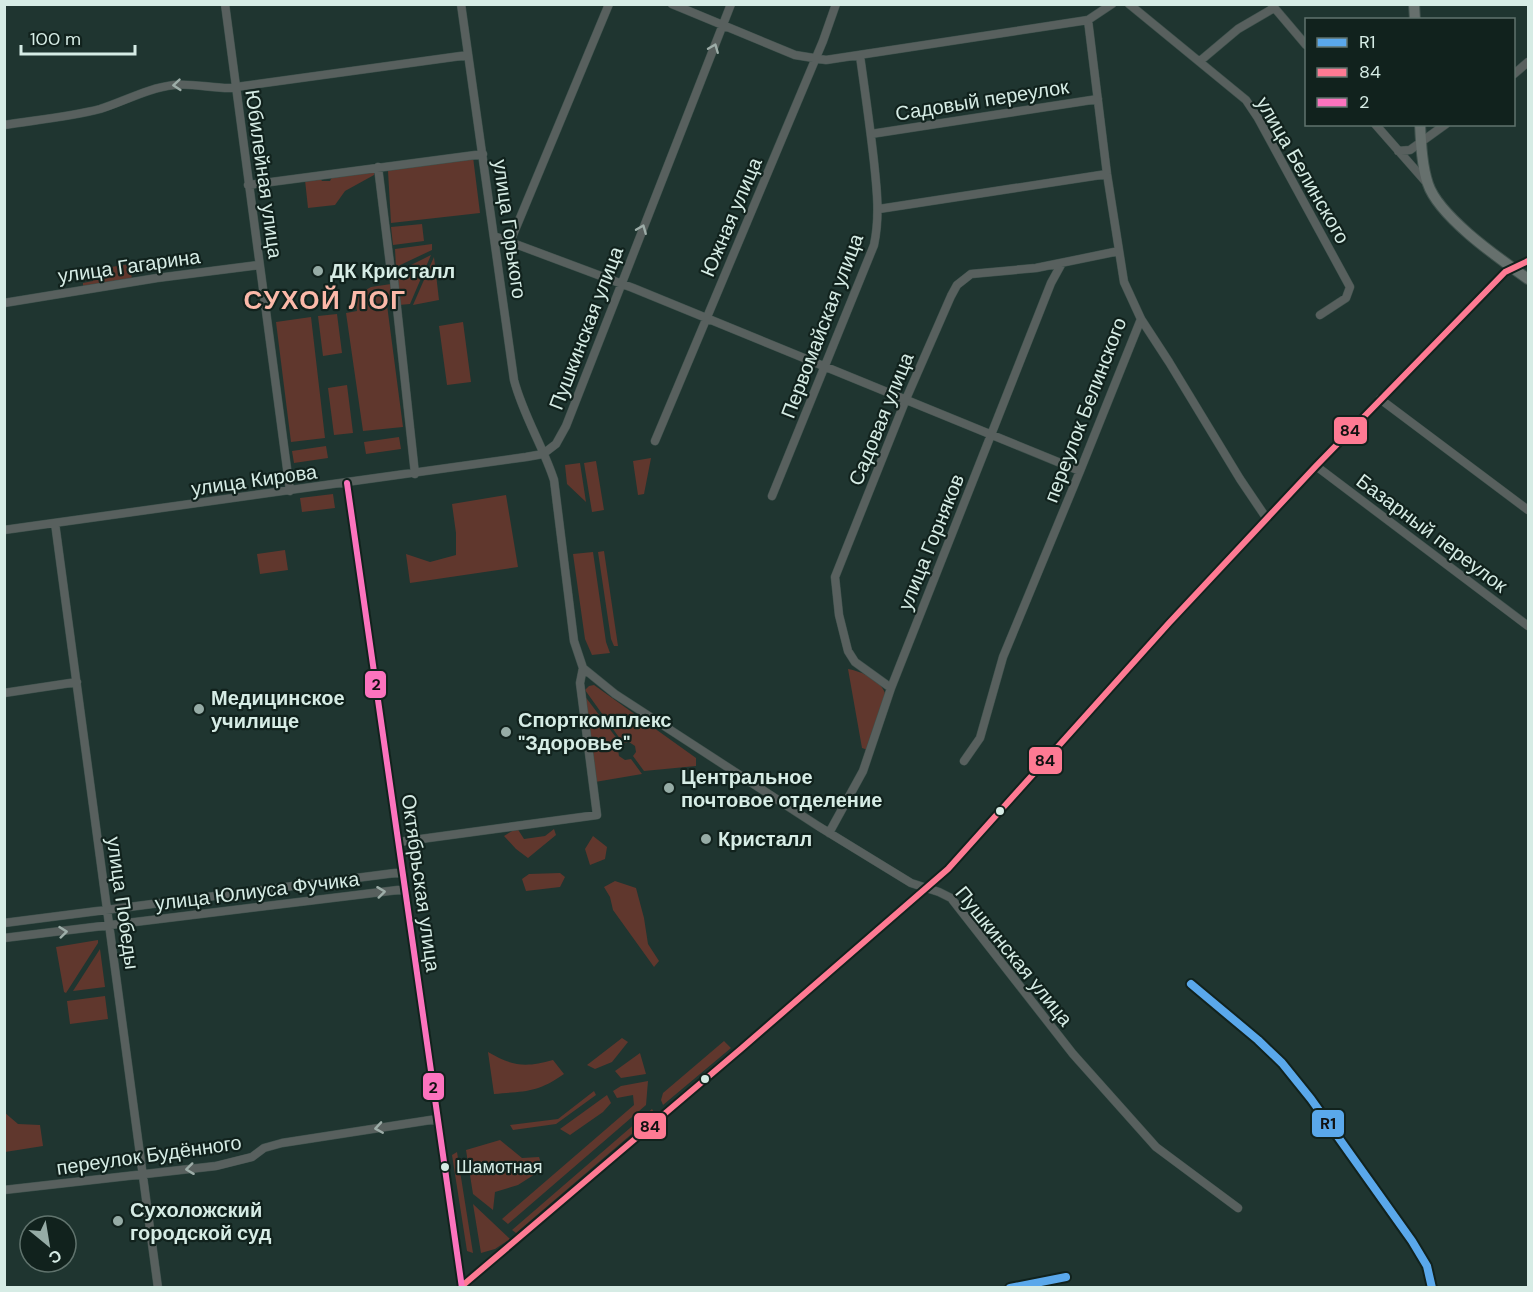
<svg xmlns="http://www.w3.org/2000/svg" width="1533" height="1292" font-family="'DM Sans',sans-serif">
  <rect width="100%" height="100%" fill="#1f3530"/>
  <path fill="#60372d" d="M473,157L480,213L391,223L388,171L391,168Z
    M374,170V175L345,191L335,205L308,208L305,180L320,178L322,181H330L332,177Z
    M422,224L424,241L393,245L391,227Z
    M432,244V250L396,267L395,249Z
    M431,255L410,304L399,305L397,272Z
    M434,257L439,300L413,305Z
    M130,264L132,280L83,287V283L93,281L92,270Z
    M391,284L394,304L387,305L403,427L363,431L346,313L357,311L355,296L371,287Z
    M337,314L342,353L323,356L318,316Z
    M311,317L325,438L291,442L276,322Z
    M463,322L471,382L447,385L439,326Z
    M347,385L353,433L334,435L328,388Z
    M399,437L401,449L366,454L364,442Z
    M326,446L328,458L294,463L292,451Z
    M651,458L644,494L638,495L633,461Z
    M596,461L604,510L592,512L584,463Z
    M580,463L586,502L567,484L565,465Z
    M333,494L335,508L302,512L300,498Z
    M506,495L518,567L410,583L406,554L430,562L456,555V533L452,504Z
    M285,550L288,570L260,574L257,554Z
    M604,551L618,646H614L611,639L598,552Z
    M593,552L606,642L610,653L592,655L585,639L573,554Z
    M848,669C863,672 882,680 886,696L868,750L862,748Z
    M594,685L696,758V766L644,771L633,756L636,752L635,746L629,742L623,743L585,690L589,686Z
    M584,695L621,744L618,750L619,756L625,760L631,759L642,774L595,782Z
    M517,828L524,839L545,836L554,829L556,835L528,858L516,849L504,836Z
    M593,836L607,847L605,859L590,865L585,849Z
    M560,873L565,877L560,887L526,891L522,879L529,874Z
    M615,881L636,888L644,918L648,944L659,961L654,967L613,910L610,897L604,887Z
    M98,940V943L66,993L64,992L56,947Z
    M100,949L105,987L73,991Z
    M105,996L108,1019L70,1024L67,1001Z
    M622,1038L628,1042L612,1062L595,1069L587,1065Z
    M724,1041L731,1048L663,1105L661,1100L663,1093Z
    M488,1052C512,1066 525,1068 553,1060L564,1074C537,1093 526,1091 494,1094Z
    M640,1053L646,1074L621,1078L615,1071Z
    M648,1081L646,1105L508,1224L502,1219L634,1105L633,1095L617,1098L613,1091L621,1086Z
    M594,1091L596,1095L556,1124L513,1130L510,1125L558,1119Z
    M607,1095L611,1103L603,1112L570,1135L560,1129Z
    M652,1109L655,1114L516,1233L512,1230Z
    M4,1112L18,1124L40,1125L43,1146L5,1152Z
    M500,1140L522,1158L539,1157L543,1169L518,1185L495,1192L493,1210L473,1194L466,1150Z
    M457,1152L473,1253L467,1251L452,1155Z
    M473,1204L510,1239L495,1249L481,1253Z"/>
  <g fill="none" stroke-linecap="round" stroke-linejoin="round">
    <defs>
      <path id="minor" d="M225,4L290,491
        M461,4L514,380C523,415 543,446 554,480L574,641L583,668L615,694L818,826L911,883L939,892L951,898L1073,1054L1156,1147L1238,1208
        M672,4L795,55L826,60L1088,20L1112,4
        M1129,4L1246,100L1258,118L1350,287L1346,298L1320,315
        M1272,5L1306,45
        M1088,20L1107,174L1124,282L1141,319L1169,362L1240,479L1267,519
        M1200,61L1238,29L1274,8
        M1514,74L1528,62
        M1375,124L1426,182
        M4,125C36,120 69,117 100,109C125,101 148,88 174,85C192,83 210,88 229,88L468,55
        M871,134L1098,99
        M1398,151L1410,150L1446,124
        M378,167L391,272L394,280L415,474
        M248,185L483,154
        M879,209L1107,174
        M494,236L633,288L1080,471
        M510,242L609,4
        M4,303L157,278L259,265
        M1380,399L1528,510
        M655,441L823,41L836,4
        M1316,466L1528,626
        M347,483L462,1288
        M772,496L874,245C880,217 877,190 874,162C870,126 865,91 860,56
        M55,523L158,1288
        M4,530L526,457L543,454L556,444L566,426L731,4
        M891,688L855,662L848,651L839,615L835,577L906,399L951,296L957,285L971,274L1036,268L1119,251
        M4,693L77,682
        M964,761L980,738L1003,657L1080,471L1141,319
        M829,833L863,771L891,688L1051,283L1062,263
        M399,842L597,815L580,683L583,668
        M4,923L403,872
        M4,938L406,889
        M4,1190L216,1166L252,1157L264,1148L282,1143L437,1119
        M462,1286L742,1048L948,869L1169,623L1316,466L1505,272L1528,261"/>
      <path id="major" d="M1414,4L1415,20
        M1420,124C1421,144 1422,166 1428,184C1439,217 1500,259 1528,279"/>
    </defs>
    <use href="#minor" stroke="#3e514c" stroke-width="9"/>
    <use href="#major" stroke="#3e514c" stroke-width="12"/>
    <use href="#minor" stroke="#58605e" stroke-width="8"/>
    <use href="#major" stroke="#66706d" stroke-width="10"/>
    <defs>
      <path id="bus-1" d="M462,1286L742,1048L948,869L1169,623L1316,466L1505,272L1528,261"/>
      <path id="bus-2" d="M347,483L462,1288"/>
    </defs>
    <use href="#bus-1" stroke="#11221d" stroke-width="10"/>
    <use href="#bus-2" stroke="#11221d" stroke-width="10"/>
    <use href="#bus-1" stroke="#fe7a93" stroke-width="6"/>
    <use href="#bus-2" stroke="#fc73be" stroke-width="6"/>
    <defs>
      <path id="rail-1" d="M1191,984L1258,1040L1282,1063L1311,1099L1412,1241L1427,1266L1432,1288
        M1010,1288L1066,1277"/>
    </defs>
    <use href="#rail-1" stroke="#11221d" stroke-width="12"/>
    <use href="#rail-1" stroke="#5aa8eb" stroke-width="8"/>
  </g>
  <defs><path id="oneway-chevron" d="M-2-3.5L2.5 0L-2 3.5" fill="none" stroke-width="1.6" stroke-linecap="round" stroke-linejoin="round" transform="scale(1.5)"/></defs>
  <g stroke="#9dada8">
    <use href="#oneway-chevron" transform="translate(714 48) rotate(-68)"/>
    <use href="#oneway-chevron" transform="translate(177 85) rotate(175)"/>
    <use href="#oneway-chevron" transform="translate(642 229) rotate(-68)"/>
    <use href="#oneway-chevron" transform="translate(381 892) rotate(-7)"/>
    <use href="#oneway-chevron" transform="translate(63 932) rotate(-6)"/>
    <use href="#oneway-chevron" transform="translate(379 1128) rotate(171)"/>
    <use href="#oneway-chevron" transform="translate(190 1169) rotate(173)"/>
  </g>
  <g fill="#96aca6" stroke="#11221d" stroke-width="2">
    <circle cx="318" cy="271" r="6"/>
    <circle cx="199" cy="709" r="6"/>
    <circle cx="506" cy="732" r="6"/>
    <circle cx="669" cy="788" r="6"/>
    <circle cx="706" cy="839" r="6"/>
    <circle cx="118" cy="1221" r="6"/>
  </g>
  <g fill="#d6ece5" stroke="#11221d" stroke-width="2">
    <circle cx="1000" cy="811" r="5"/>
    <circle cx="705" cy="1079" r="5"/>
    <circle cx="445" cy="1167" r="5"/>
  </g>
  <g text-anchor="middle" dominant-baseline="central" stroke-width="4.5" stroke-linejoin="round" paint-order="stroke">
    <g font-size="18" fill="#d6ece5" stroke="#11221d" text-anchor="start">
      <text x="456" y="1167">Шамотная</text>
    </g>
    <g font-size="20" fill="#d6ece5" stroke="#11221d">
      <text transform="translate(982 100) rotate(-9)">Садовый переулок</text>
      <text transform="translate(1303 170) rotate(60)">улица Белинского</text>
      <text transform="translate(264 174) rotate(82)">Юбилейная улица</text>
      <text transform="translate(731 217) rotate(-67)">Южная улица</text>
      <text transform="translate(510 229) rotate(82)">улица Горького</text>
      <text transform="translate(129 266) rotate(-8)">улица Гагарина</text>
      <text transform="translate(822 326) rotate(-69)">Первомайская улица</text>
      <text transform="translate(586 328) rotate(-69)">Пушкинская улица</text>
      <text transform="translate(1085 410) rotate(-69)">переулок Белинского</text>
      <text transform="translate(881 419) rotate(-68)">Садовая улица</text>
      <text transform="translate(254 480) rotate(-8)">улица Кирова</text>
      <text transform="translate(1432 533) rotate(37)">Базарный переулок</text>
      <text transform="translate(931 542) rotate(-68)">улица Горняков</text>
      <text transform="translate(421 883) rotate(82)">Октябрьская улица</text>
      <text transform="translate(257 891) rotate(-7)">улица Юлиуса Фучика</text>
      <text transform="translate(123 903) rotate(82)">улица Победы</text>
      <text transform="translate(1014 956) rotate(51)">Пушкинская улица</text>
      <text transform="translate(149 1155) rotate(-8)">переулок Будённого</text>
    </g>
    <g font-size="20" font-weight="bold" fill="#d6ece5" stroke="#11221d" text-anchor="start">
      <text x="330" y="271">ДК Кристалл</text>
      <text x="211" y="698">Медицинское<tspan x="211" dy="23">училище</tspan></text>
      <text x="518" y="720">Спорткомплекс<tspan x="518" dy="23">"Здоровье"</tspan></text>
      <text x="681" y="777">Центральное<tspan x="681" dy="23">почтовое отделение</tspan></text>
      <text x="718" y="839">Кристалл</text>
      <text x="130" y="1210">Сухоложский<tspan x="130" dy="23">городской суд</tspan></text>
    </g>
    <g font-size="26" font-weight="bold" letter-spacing="1.5" fill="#fbb9a9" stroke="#11221d">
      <text x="325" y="300">СУХОЙ ЛОГ</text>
    </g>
  </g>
  <g stroke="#11221d" stroke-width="2">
    <rect x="1333" y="416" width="35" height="29" rx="6" fill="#fe7a93"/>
    <rect x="364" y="670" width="23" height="29" rx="6" fill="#fc73be"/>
    <rect x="1028" y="746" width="35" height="29" rx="6" fill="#fe7a93"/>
    <rect x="422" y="1072" width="23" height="29" rx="6" fill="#fc73be"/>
    <rect x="1311" y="1109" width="34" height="29" rx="6" fill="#5aa8eb"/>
    <rect x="633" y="1112" width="34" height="28" rx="6" fill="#fe7a93"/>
  </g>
  <g font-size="16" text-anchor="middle" font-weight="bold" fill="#111">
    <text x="1350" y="436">84</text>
    <text x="376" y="690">2</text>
    <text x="1045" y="766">84</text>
    <text x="433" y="1093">2</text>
    <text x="1328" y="1129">R1</text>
    <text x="650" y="1132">84</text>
  </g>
  <rect width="1533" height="1292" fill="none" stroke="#d6ece5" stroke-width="12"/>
  <rect x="1305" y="18" width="210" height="108" fill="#11221d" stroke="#60736d" stroke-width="1.5"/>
  <rect x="1317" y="38" width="30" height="9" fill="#5aa8eb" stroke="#60736d" stroke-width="1.5"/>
  <text x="1359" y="48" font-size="18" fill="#d6ece5">R1</text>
  <rect x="1317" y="68" width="30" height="9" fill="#fe7a93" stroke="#60736d" stroke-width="1.5"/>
  <text x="1359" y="78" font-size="18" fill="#d6ece5">84</text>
  <rect x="1317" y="98" width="30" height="9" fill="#fc73be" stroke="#60736d" stroke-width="1.5"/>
  <text x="1359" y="108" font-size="18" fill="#d6ece5">2</text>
  <g transform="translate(48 1244) rotate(150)"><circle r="28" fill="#11221d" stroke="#60736d" stroke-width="1.5"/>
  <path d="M0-4.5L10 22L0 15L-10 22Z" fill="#96aca6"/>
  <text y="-9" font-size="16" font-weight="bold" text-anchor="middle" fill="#d6ece5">С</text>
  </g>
  <path d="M21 45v9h114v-9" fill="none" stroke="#d6ece5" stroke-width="3"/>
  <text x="30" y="45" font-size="18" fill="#d6ece5" stroke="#11221d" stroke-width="4.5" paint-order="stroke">100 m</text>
</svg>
